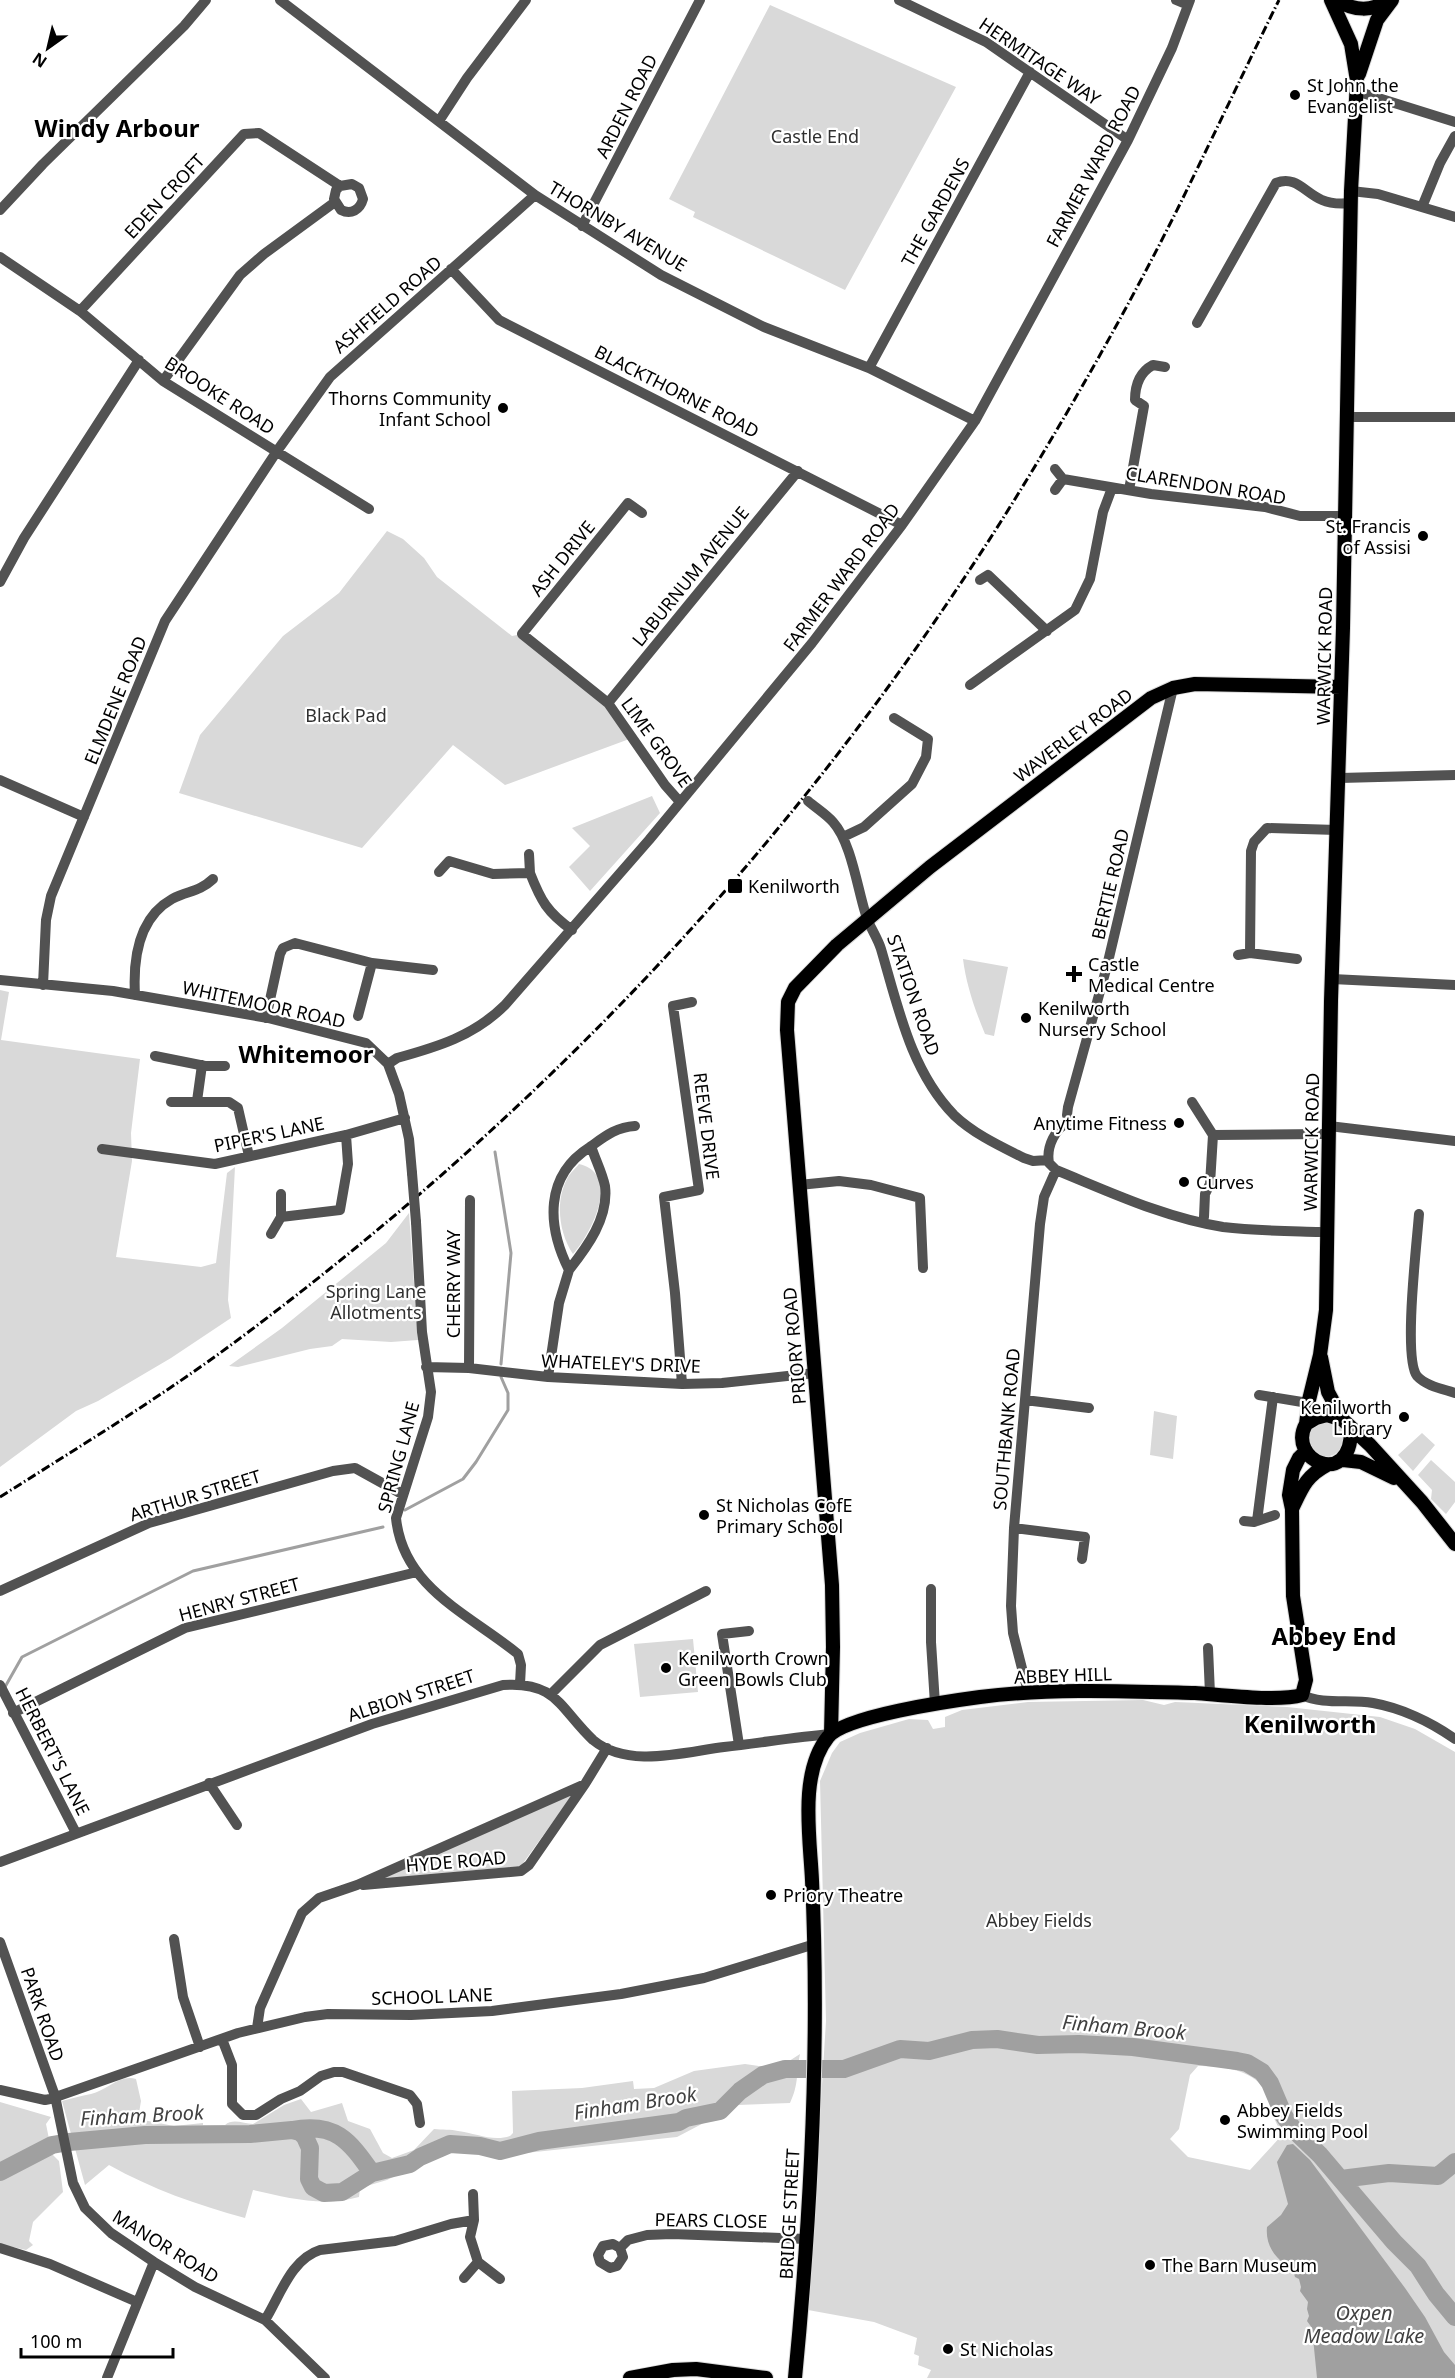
<svg xmlns="http://www.w3.org/2000/svg" width="1455" height="2378" font-family="'Noto Sans',sans-serif">
  <rect width="100%" height="100%" fill="#fff"/>
  <path fill="#d9d9d9" fill-rule="evenodd" d="M770,5L956,87L845,290L693,217L695,212L669,199Z
    M387,531L403,539L424,558L437,577L512,636L522,634L608,703L632,738L505,785L453,745L362,848L179,793L200,735L283,636L339,593Z
    M652,796L660,813L590,891L569,867L590,846L572,828Z
    M963,959L1008,967L994,1036L985,1034C975,1010 966,984 963,959Z
    M0,990L9,992L1,1040L140,1059L131,1133L132,1161L116,1257L201,1267L216,1263L227,1173L235,1167L228,1300L231,1318L171,1358L98,1401L76,1411L0,1467Z
    M579,1164C622,1174 591,1234 573,1254C559,1233 555,1202 567,1179C569,1174 575,1169 579,1164Z
    M409,1213L418,1340L391,1342L342,1339L332,1346L310,1349L238,1367L229,1366L282,1328L386,1243Z
    M1154,1411L1177,1416L1173,1459L1150,1455Z
    M1334,1420L1343,1429V1446C1336,1456 1329,1458 1317,1455L1306,1441L1310,1425Z
    M1422,1433L1435,1445L1413,1471L1398,1455Z
    M1431,1460L1455,1482V1502L1446,1514L1431,1499L1432,1490L1418,1475Z
    M693,1639L698,1692L640,1697L634,1644Z
    M1143,1700L1164,1705L1175,1702L1287,1707L1380,1717L1415,1729L1455,1752V2378H927L931,2370L918,2365L919,2356L914,2354L917,2338L874,2322L808,2310L826,2021L820,1781L832,1753L840,1742L860,1733L909,1719L928,1720L933,1729L945,1727V1717L962,1710L1028,1702ZM1198,2066C1221,2066 1252,2069 1265,2090C1270,2096 1272,2105 1275,2113L1272,2114L1282,2135L1250,2170L1188,2157L1170,2139L1179,2129L1190,2075Z
    M573,1794L521,1866L383,1879L380,1877Z
    M800,2054C796,2074 799,2084 790,2103L738,2105L677,2137L516,2154L494,2155L447,2150L387,2180L360,2188L359,2197C322,2207 289,2198 253,2190L245,2218C197,2205 152,2189 109,2165L85,2185L62,2101C72,2098 81,2096 91,2094C106,2091 120,2074 136,2079L141,2101L138,2119L174,2126L203,2123V2125H225C233,2118 244,2124 253,2124L284,2105L301,2099L311,2112L342,2103L348,2121L370,2129L383,2153L392,2158L414,2150L434,2129C442,2130 451,2129 458,2131C475,2133 493,2142 510,2136L513,2133L512,2091L582,2088L633,2081L634,2089L654,2088L694,2071L745,2064L765,2067L783,2065Z
    M0,2102L51,2117L46,2124L52,2154L59,2161L63,2192L33,2222L29,2241L33,2245L26,2250L0,2244Z"/>
  <path fill="#a0a0a0" d="M1293,2144L1310,2160L1405,2288L1425,2317L1444,2352L1455,2365V2378H1317L1312,2328L1307,2321L1309,2316L1307,2309L1308,2302L1300,2291L1301,2287L1299,2279L1295,2277L1293,2270C1277,2260 1265,2247 1267,2227L1281,2215L1288,2204L1277,2162L1287,2145Z"/>
  <g fill="none" stroke-linecap="round" stroke-linejoin="round">
    <path stroke="#a0a0a0" stroke-width="3" d="M495,1152L511,1253L501,1364
      M405,1510L463,1479L476,1462L508,1410V1393L501,1377
      M5,1687L22,1657L193,1571L383,1527"/>
    <path stroke="#a0a0a0" stroke-width="18" d="M292,2130C335,2122 349,2140 372,2173
      M0,2172L52,2145L69,2142L145,2135L250,2134L292,2130L300,2132L305,2137L310,2148L309,2179L313,2187L324,2193L342,2192L372,2173L410,2164L420,2157L450,2144L480,2146L500,2151L539,2141L679,2122L686,2118L720,2111L740,2091L763,2075L785,2069H844L900,2049L929,2051L972,2040L997,2039L1038,2045L1079,2044L1133,2047L1237,2061L1247,2063L1262,2072L1270,2083L1284,2116L1294,2130L1320,2155L1394,2242L1418,2266L1436,2294L1455,2317
      M1341,2179L1389,2173L1438,2176L1455,2162"/>
    <defs>
      <path id="major" d="M1337,0C1354,11 1372,12 1388,0
        M1359,74L1377,20L1392,0
        M1321,1357L1328,1392L1343,1420
        M1306,1424L1309,1400L1320,1355L1326,1310L1331,1001L1343,628L1351,191L1357,81L1351,44L1331,0
        M1351,1430C1351,1490 1286,1460 1306,1424L1316,1418L1327,1415L1343,1420L1370,1445L1422,1502L1455,1544
        M1343,1460L1361,1462L1394,1478
        M1292,1509C1302,1488 1306,1476 1327,1465
        M831,1734L833,1647L832,1585L787,1030L788,1002L795,988L837,945L930,867L1151,698L1173,688L1195,684L1341,687
        M630,2378L673,2370L696,2369L766,2378
        M795,2378C811,2213 820,2046 812,1880C810,1837 799,1773 828,1737C845,1716 950,1701 980,1697C1052,1688 1123,1691 1195,1693C1223,1695 1278,1702 1302,1695L1306,1680L1293,1596L1292,1509L1289,1495L1293,1470L1299,1458L1305,1452"/>
    </defs>
    <use href="#major" stroke="#dbdbdb" stroke-width="16"/>
    <path stroke="#525252" stroke-width="10" d="M280,0L535,195L661,275L764,327L869,368L975,421
      M899,0L986,42L1128,140
      M1176,0L1188,5
      M1356,91L1455,122
      M439,121L467,78L526,0
      M1351,191L1378,194L1455,217
      M1422,207L1440,163L1455,136
      M0,210L43,164L184,26L206,0
      M582,226L700,0
      M0,257L80,311L163,381L369,509
      M451,269L499,320L902,525
      M80,311L244,134L259,133L340,186L336,190L334,199L341,210C351,215 360,210 363,199L359,188L352,184L340,186
      M1197,323L1276,183C1296,175 1305,193 1322,200C1331,204 1341,204 1351,203
      M869,368L1030,72
      M163,381L240,275L264,254L335,202
      M1348,417H1455
      M1055,469L1063,479L1055,490
      M1063,479L1151,494L1265,507L1300,516H1345
      M1129,490L1144,406L1135,400C1135,385 1140,372 1153,365L1165,367
      M642,513L628,503L522,634L608,703L665,785L680,802
      M980,580L988,575L1047,631
      M0,582L24,538L139,360
      M970,685L1075,610L1090,579L1103,512L1112,488
      M1173,688L1107,966L1068,1107L1067,1115L1070,1121C1055,1128 1046,1147 1049,1163L1056,1170C1110,1192 1165,1218 1223,1227C1255,1231 1288,1231 1320,1232
      M608,703L798,471
      M1340,778L1455,775
      M0,780L84,817
      M808,801C816,808 826,814 833,822C851,842 857,886 865,912C868,925 877,936 881,949C898,1007 911,1071 954,1115C974,1134 1000,1146 1024,1158L1033,1161L1048,1160
      M843,837L864,827L912,784L926,757L928,739L894,718
      M529,854L530,873
      M439,872L449,861L493,874L530,873C541,901 547,912 572,930
      M1250,953L1251,851L1254,842L1267,828L1337,830
      M1238,955L1250,953L1297,959
      M1332,979L1455,985
      M0,980L113,991L268,1018L366,1043L388,1064L399,1094L409,1139L412,1173
      M43,985L46,920L51,896L165,621L277,451L330,377L535,195
      M135,995C133,960 138,918 172,899C188,890 198,893 213,879
      M358,1016L372,963
      M266,1018L280,954L283,948L295,943L372,963L433,970
      M155,1056L205,1066H225
      M388,1064L397,1058C437,1047 474,1036 505,1005L649,840L812,643L902,525L975,421L1128,140L1172,48L1190,0
      M197,1101L202,1065
      M171,1102H229L238,1108L249,1156
      M1192,1102L1213,1135
      M1329,1126L1455,1141
      M102,1149L215,1164L346,1135L405,1118
      M799,1185L839,1181L871,1185L920,1198L923,1268
      M281,1194V1217
      M1419,1214C1417,1242 1403,1358 1417,1376C1426,1386 1443,1389 1455,1393
      M1204,1217L1205,1194L1210,1184L1213,1135L1323,1134
      M416,1222L422,1332L431,1392L428,1417L396,1518C403,1588 469,1614 518,1654L521,1665L520,1684
      M271,1234L281,1217L340,1210L348,1164L346,1135
      M569,1270C587,1247 609,1218 605,1186C602,1172 595,1159 591,1146
      M426,1367L469,1368L548,1377L682,1384L722,1383L815,1373
      M469,1368L470,1200
      M548,1377L559,1303L569,1270C547,1226 544,1176 590,1147C604,1137 616,1127 635,1126
      M682,1384L675,1293L664,1197L699,1190L673,1006L692,1002
      M1259,1395L1302,1402
      M1025,1400L1089,1408
      M1244,1521L1254,1522L1275,1515
      M1257,1521L1273,1397
      M1014,1528L1085,1537L1082,1559
      M931,1589V1642L935,1704
      M0,1591L149,1523L333,1471L355,1468L402,1494
      M1208,1648L1210,1694
      M0,1685L76,1833
      M1028,1692L1013,1633L1011,1606L1014,1528L1040,1224L1044,1197L1056,1170
      M551,1694L600,1645L706,1591
      M1302,1695C1323,1705 1350,1699 1373,1703C1401,1708 1431,1722 1455,1739
      M13,1713L185,1628L417,1572
      M739,1745L722,1634L749,1631
      M209,1783L237,1825
      M0,1862L372,1724L503,1685C557,1681 560,1709 593,1740C628,1769 684,1752 724,1747C760,1743 795,1737 831,1734
      M363,1885L521,1871L529,1865L585,1784
      M174,1939L183,1997L200,2047
      M0,1942L55,2096L73,2183L85,2208L111,2233L154,2262L195,2287L265,2320L325,2378
      M257,2028L260,2008L302,1913L319,1898L357,1885L585,1784L607,1748
      M222,2039L232,2065V2104L243,2115H256L281,2099L300,2091L321,2076L334,2072H343L410,2095L417,2104L420,2123
      M0,2090L45,2100L50,2099L238,2033L305,2017L328,2014L411,2015L492,2011L621,1994L704,1978L815,1944
      M473,2194L474,2220L470,2237L478,2262L500,2279
      M0,2248L50,2264L137,2302
      M620,2248L613,2244L603,2246L598,2255L600,2262L610,2268L617,2266L623,2257L620,2248L628,2240L647,2235L672,2234L806,2239
      M464,2278L478,2262
      M265,2320C280,2296 291,2259 320,2250L395,2241L451,2224L474,2220
      M107,2378L154,2262"/>
    <use href="#major" stroke="#000" stroke-width="14"/>
    <path stroke="#000" stroke-width="3" stroke-dasharray="9 3 1.5 3" stroke-linecap="butt" d="M0,1497C82,1445 166,1394 243,1336C544,1111 798,841 1000,523C1064,421 1124,316 1178,208C1212,139 1245,69 1279,0"/>
    <path stroke="#525252" stroke-width="10" d="M412,1173L416,1222"/>
  </g>
  <g fill="#000" stroke="#fff" stroke-width="2">
    <circle cx="1295" cy="95" r="6"/>
    <circle cx="503" cy="408" r="6"/>
    <circle cx="1423" cy="536" r="6"/>
    <rect x="727" y="878" width="16" height="16" rx="3"/>
    <path d="M1071 965h6v6h6v6h-6v6h-6v-6h-6v-6h6z"/>
    <circle cx="1026" cy="1018" r="6"/>
    <circle cx="1179" cy="1123" r="6"/>
    <circle cx="1184" cy="1182" r="6"/>
    <circle cx="1404" cy="1417" r="6"/>
    <circle cx="704" cy="1515" r="6"/>
    <circle cx="666" cy="1668" r="6"/>
    <circle cx="771" cy="1895" r="6"/>
    <circle cx="1225" cy="2120" r="6"/>
    <circle cx="1150" cy="2265" r="6"/>
    <circle cx="948" cy="2349" r="6"/>
  </g>
  <g text-anchor="middle" dominant-baseline="central" stroke-width="4.5" stroke-linejoin="round" paint-order="stroke">
    <g font-size="18" fill="#000" stroke="#fff">
      <text transform="translate(1040 61) rotate(34)">HERMITAGE WAY</text>
      <text transform="translate(626 106) rotate(-63)">ARDEN ROAD</text>
      <text transform="translate(1093 166) rotate(-62)">FARMER WARD ROAD</text>
      <text transform="translate(164 196) rotate(-47)">EDEN CROFT</text>
      <text transform="translate(935 212) rotate(-61)">THE GARDENS</text>
      <text transform="translate(618 226) rotate(31)">THORNBY AVENUE</text>
      <text transform="translate(387 304) rotate(-41)">ASHFIELD ROAD</text>
      <text transform="translate(677 391) rotate(27)">BLACKTHORNE ROAD</text>
      <text transform="translate(220 395) rotate(33)">BROOKE ROAD</text>
      <text transform="translate(1206 485) rotate(9)">CLARENDON ROAD</text>
      <text transform="translate(562 558) rotate(-51)">ASH DRIVE</text>
      <text transform="translate(690 576) rotate(-51)">LABURNUM AVENUE</text>
      <text transform="translate(841 577) rotate(-53)">FARMER WARD ROAD</text>
      <text transform="translate(1324 656) rotate(-89)">WARWICK ROAD</text>
      <text transform="translate(115 700) rotate(-68)">ELMDENE ROAD</text>
      <text transform="translate(1073 735) rotate(-37)">WAVERLEY ROAD</text>
      <text transform="translate(657 742) rotate(54)">LIME GROVE</text>
      <text transform="translate(1110 884) rotate(-77)">BERTIE ROAD</text>
      <text transform="translate(914 995) rotate(71)">STATION ROAD</text>
      <text transform="translate(264 1004) rotate(12)">WHITEMOOR ROAD</text>
      <text transform="translate(707 1126) rotate(83)">REEVE DRIVE</text>
      <text transform="translate(269 1134) rotate(-12)">PIPER'S LANE</text>
      <text transform="translate(1311 1142) rotate(-89)">WARWICK ROAD</text>
      <text transform="translate(453 1284) rotate(-90)">CHERRY WAY</text>
      <text transform="translate(794 1346) rotate(-95)">PRIORY ROAD</text>
      <text transform="translate(621 1363) rotate(2)">WHATELEY'S DRIVE</text>
      <text transform="translate(1006 1429) rotate(-85)">SOUTHBANK ROAD</text>
      <text transform="translate(398 1457) rotate(-75)">SPRING LANE</text>
      <text transform="translate(195 1495) rotate(-17)">ARTHUR STREET</text>
      <text transform="translate(239 1599) rotate(-15)">HENRY STREET</text>
      <text transform="translate(1063 1675) rotate(-2)">ABBEY HILL</text>
      <text transform="translate(411 1695) rotate(-18)">ALBION STREET</text>
      <text transform="translate(53 1751) rotate(63)">HERBERT'S LANE</text>
      <text transform="translate(456 1861) rotate(-5)">HYDE ROAD</text>
      <text transform="translate(432 1996) rotate(-2)">SCHOOL LANE</text>
      <text transform="translate(43 2014) rotate(71)">PARK ROAD</text>
      <text transform="translate(789 2214) rotate(-87)">BRIDGE STREET</text>
      <text transform="translate(711 2220) rotate(1)">PEARS CLOSE</text>
      <text transform="translate(166 2246) rotate(32)">MANOR ROAD</text>
    </g>
    <g font-size="18" fill="#000" stroke="#fff" text-anchor="start">
      <text x="1307" y="85">St John the<tspan x="1307" dy="21">Evangelist</tspan></text>
      <text x="491" y="398" text-anchor="end">Thorns Community<tspan x="491" dy="21">Infant School</tspan></text>
      <text x="1411" y="526" text-anchor="end">St. Francis<tspan x="1411" dy="21">of Assisi</tspan></text>
      <text x="748" y="886">Kenilworth</text>
      <text x="1088" y="964">Castle<tspan x="1088" dy="21">Medical Centre</tspan></text>
      <text x="1038" y="1008">Kenilworth<tspan x="1038" dy="21">Nursery School</tspan></text>
      <text x="1167" y="1123" text-anchor="end">Anytime Fitness</text>
      <text x="1196" y="1182">Curves</text>
      <text x="1392" y="1407" text-anchor="end">Kenilworth<tspan x="1392" dy="21">Library</tspan></text>
      <text x="716" y="1505">St Nicholas CofE<tspan x="716" dy="21">Primary School</tspan></text>
      <text x="678" y="1658">Kenilworth Crown<tspan x="678" dy="21">Green Bowls Club</tspan></text>
      <text x="783" y="1895">Priory Theatre</text>
      <text x="1237" y="2110">Abbey Fields<tspan x="1237" dy="21">Swimming Pool</tspan></text>
      <text x="1162" y="2265">The Barn Museum</text>
      <text x="960" y="2349">St Nicholas</text>
    </g>
    <g font-size="18" fill="#303030" stroke="#fff">
      <text x="815" y="136">Castle End</text>
      <text x="346" y="715">Black Pad</text>
      <text x="376" y="1291">Spring Lane<tspan x="376" dy="21">Allotments</tspan></text>
      <text x="1039" y="1920">Abbey Fields</text>
    </g>
    <g font-size="20" font-style="italic" fill="#414141" stroke="#fff">
      <text transform="translate(1124 2027) rotate(5)">Finham Brook</text>
      <text transform="translate(635 2103) rotate(-9)">Finham Brook</text>
      <text transform="translate(142 2115) rotate(-3)">Finham Brook</text>
      <text x="1364" y="2312">Oxpen<tspan x="1364" dy="23">Meadow Lake</tspan></text>
    </g>
    <g font-size="24" font-weight="bold" fill="#000" stroke="#fff">
      <text x="117" y="127">Windy Arbour</text>
      <text x="306" y="1053">Whitemoor</text>
      <text x="1334" y="1635">Abbey End</text>
      <text x="1310" y="1723">Kenilworth</text>
    </g>
  </g>
  <g transform="translate(48 48) rotate(214)" stroke="#ffffff" stroke-width="4.5" paint-order="stroke">
  <path d="M0-4.5L10 22L0 15L-10 22Z" fill="#000000"/>
  <text y="-9" font-size="16" font-weight="bold" text-anchor="middle" fill="#000000">N</text>
  </g>
  <path d="M21 2348v9h152v-9" fill="none" stroke="#000000" stroke-width="3"/>
  <text x="30" y="2348" font-size="18" fill="#000000" stroke="#ffffff" stroke-width="4.5" paint-order="stroke">100 m</text>
</svg>
